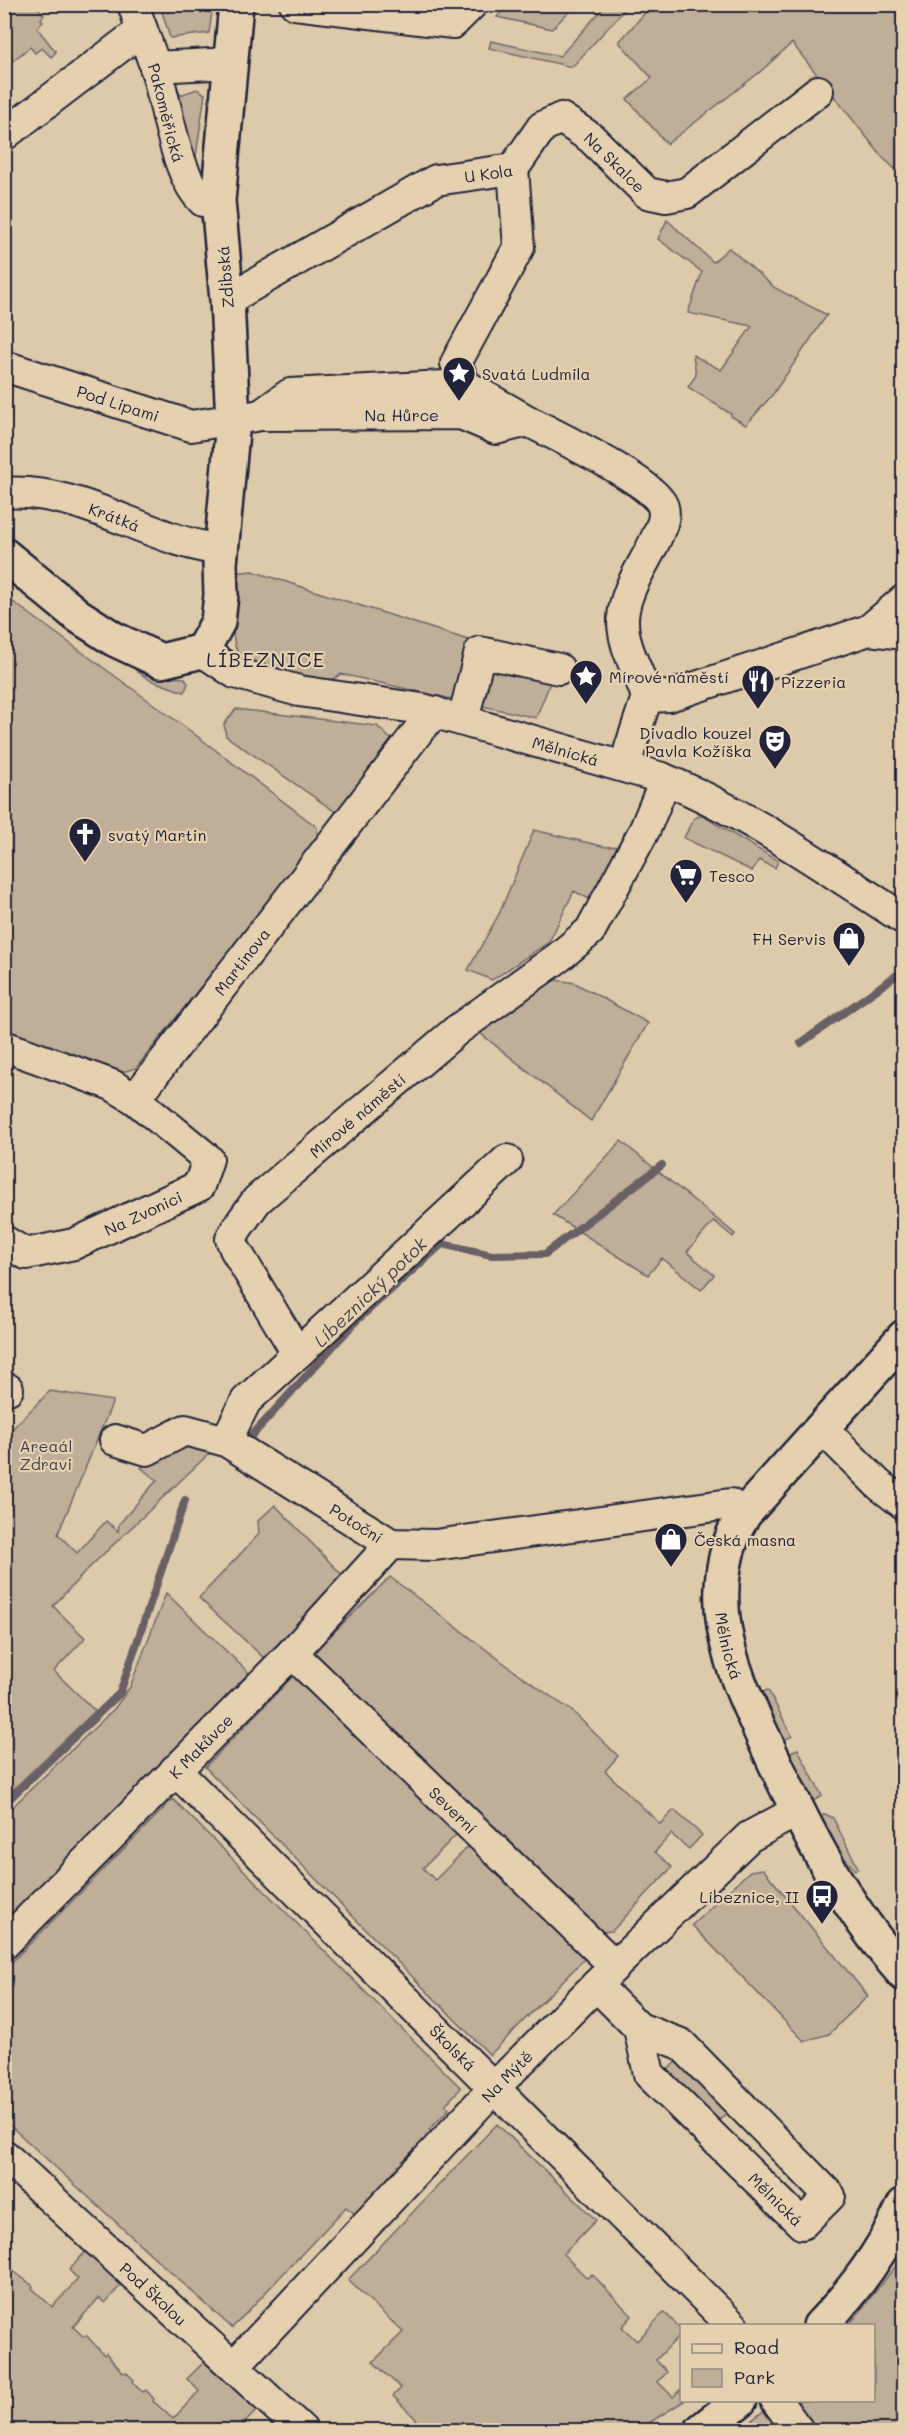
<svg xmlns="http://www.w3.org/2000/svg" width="908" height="2435" font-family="Mali,sans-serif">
  <rect width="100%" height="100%" fill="#ddcaaa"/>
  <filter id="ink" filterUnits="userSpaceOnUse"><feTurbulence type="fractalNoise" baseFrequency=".0167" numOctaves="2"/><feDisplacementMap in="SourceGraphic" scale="12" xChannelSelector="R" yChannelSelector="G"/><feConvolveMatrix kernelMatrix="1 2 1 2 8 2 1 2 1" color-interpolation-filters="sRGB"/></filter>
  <g filter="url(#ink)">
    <path fill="#bfae98" stroke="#70686a" stroke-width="1.5" d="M508,4H575V5L552,29L497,17Z
      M607,4L629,5L572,67L489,48L491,41L560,56Z
      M4,5H36L44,15L41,19L43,22L37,28L56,52L51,57L42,48L35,53L30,47L5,67Z
      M160,5H213L209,33L170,38Z
      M652,5H903V176L883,158L792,43L760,72L667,144L627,99L652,78L619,42Z
      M177,86L180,95L197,89L205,94L195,163L175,105Z
      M667,220L713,262L729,248L775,288L827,315L773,394L746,425L731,416V414L688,387L696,375L693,355L721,370L752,326L688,313L702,272L658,239Z
      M252,571L559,669L555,671L536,718L341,674L323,685L248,661C245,659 242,658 240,656C228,643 234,591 234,573Z
      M5,596L189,730L317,827V841L136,1068L123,1072L5,1033Z
      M135,670L153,676L185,678L188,684L184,692L150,680Z
      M236,709L377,726L394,742L340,815L226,736L224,724Z
      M699,816H703L778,861L775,868L759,860L752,871L684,838L693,819Z
      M534,830L606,847L621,846L593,901L574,891L549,942L492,980L468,970L500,912Z
      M550,979L575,983L648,1023L591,1121L476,1030Z
      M621,1141L735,1234L733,1237L714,1221L687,1252L714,1275L701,1290L662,1258L648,1275L553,1215Z
      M50,1391L113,1401L58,1534L77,1553L106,1521L118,1531L119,1524L157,1480L141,1468L165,1450L214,1444L216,1447L91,1566L53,1606L85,1638L54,1671L95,1711L5,1797V1436Z
      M275,1505L344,1577L264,1658L199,1598L259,1534L258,1521Z
      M390,1577L517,1673L572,1711L618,1756L605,1771L660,1824L674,1810L702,1835L689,1849L671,1834L655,1852L672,1867L612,1931L601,1932L313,1653Z
      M166,1593L249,1673L5,1922V1814L115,1708L130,1687Z
      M296,1673L461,1830L423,1868L435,1880L473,1842L590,1953L490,2055L205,1767Z
      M768,1690L792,1736L778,1743L757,1694Z
      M798,1749L822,1796L806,1805L783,1755Z
      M173,1799L461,2088L445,2105L449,2109L429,2130L438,2136L361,2219L346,2207L232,2328L5,2121L4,1970Z
      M825,1814L833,1818L858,1868L855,1870L812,1821Z
      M763,1869L868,1996L829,2034L804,2041L692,1925L750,1871Z
      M679,2058L730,2110L715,2124L667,2071Z
      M497,2124L596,2220L563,2254L587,2278L592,2274L632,2316L622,2327L637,2341L664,2312L681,2329V2334L656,2360L667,2372L658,2382L673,2397L681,2389L682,2400L684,2401L638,2430H405L416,2419L393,2396L401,2388L373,2362L403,2332L348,2280Z
      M86,2251L122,2284L105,2303L99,2298L73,2327L84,2337L86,2335L104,2355L106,2353L123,2373L126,2372L134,2380L133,2382L143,2392L146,2390L154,2399L153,2401L173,2419L199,2391L187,2379L204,2362L257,2410L238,2430H5V2260L13,2268L12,2270L33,2286L32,2288L52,2307L78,2279L69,2270Z
      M903,2257V2430H814L791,2401L874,2400V2326L849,2325Z
      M765,2410L781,2430H739Z"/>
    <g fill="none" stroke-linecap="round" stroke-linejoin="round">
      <path stroke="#696166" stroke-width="8" d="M801,1043L904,970
        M246,1442L356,1321L442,1244L492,1255L545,1254L662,1165
        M4,1804L120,1693L185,1500"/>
      <defs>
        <g id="minor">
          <path id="s1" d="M133,4C140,25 148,45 155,66C167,103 175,175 203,201H218"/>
          <path d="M295,4L453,23L472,4"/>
          <path d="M155,67L230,63"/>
          <path d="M4,135L142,30"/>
          <path id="s2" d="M513,169L542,127L561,118L591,138L647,193L666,197L687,193L818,91"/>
          <path d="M513,169L519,247L456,363L465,385L528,421"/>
          <path id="s3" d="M227,300L436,180L513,169"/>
          <path id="s4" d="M4,366L191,426L261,415L461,414L496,429L528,421C553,434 656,483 663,507C665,514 663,523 660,529C649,559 625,586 623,618C622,647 639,671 647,697"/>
          <path d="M261,415L290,394L465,385"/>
          <path id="s5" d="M4,493C81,487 148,541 222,550"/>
          <path d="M869,630L904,634"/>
          <path id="s6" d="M202,651L235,673L299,691L422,709L662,778C749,814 825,868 904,919"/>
          <path d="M647,697L669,696L869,630L904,600"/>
          <path d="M463,720L480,652L559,669"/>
          <path d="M626,767L630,748L647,697"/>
          <path d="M4,1046L112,1085L135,1099L208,1159L199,1186L74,1244L26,1254L4,1241"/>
          <path id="s7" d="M135,1099L420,729L435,712"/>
          <path id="s8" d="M297,1353L235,1249L231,1239L237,1228L257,1200L457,1030L559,957L590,931L645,829L661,790L662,778"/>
          <path d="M4,1390L8,1389"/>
          <path d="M821,1427L878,1484L904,1504"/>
          <path id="s9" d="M115,1440L147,1450L185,1430L226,1441L391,1544L435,1545L730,1504L745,1513"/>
          <path d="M226,1441L246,1401L507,1160"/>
          <path id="s10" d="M292,1653L615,1966"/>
          <path id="s11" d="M175,1770L733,2326"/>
          <path id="s12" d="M4,1944L292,1653L391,1544"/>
          <path id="s13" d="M596,1985L639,2028L649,2074L802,2224L830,2196L681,2044L639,2028"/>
          <path id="s14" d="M4,2155L302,2430"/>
          <path id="s15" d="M234,2366L494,2088L615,1966L749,1837L797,1811"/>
          <path d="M776,2400L798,2430"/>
        </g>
        <g id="tertiary">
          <path id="s16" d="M904,1337L745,1513C723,1545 718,1588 724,1626C730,1667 748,1704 765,1741C803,1825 843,1905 904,1974"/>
          <path d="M820,2326C854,2291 884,2250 904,2205"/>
          <path d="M702,2430L740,2400"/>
        </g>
        <path id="secondary" d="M4,555L77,615L114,639L161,661L202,651L218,622L221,595L220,564L233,421L227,300L218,201L236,4"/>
      </defs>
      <use href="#minor" stroke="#22223b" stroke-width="34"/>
      <use href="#tertiary" stroke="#22223b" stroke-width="38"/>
      <use href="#secondary" stroke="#22223b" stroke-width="38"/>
      <use href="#minor" stroke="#e5d1af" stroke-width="30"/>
      <use href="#tertiary" stroke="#e5d1af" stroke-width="33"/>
      <use href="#secondary" stroke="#e5d1af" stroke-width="33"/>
    </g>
  </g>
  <defs>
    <symbol id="sight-pin" viewBox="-11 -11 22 30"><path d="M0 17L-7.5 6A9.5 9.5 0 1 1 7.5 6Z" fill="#22223b" stroke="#e5d1af"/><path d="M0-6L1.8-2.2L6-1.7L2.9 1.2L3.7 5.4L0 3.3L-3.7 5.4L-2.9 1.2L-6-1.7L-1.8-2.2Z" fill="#fff"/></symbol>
    <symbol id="restaurant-pin" viewBox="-11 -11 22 30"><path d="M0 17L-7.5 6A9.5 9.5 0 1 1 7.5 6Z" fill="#22223b" stroke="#e5d1af"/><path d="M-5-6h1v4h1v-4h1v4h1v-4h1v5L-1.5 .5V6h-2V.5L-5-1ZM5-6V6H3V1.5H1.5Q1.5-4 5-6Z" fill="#fff"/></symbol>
    <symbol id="theatre-pin" viewBox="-11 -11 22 30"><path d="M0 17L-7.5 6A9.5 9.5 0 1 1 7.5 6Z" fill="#22223b" stroke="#e5d1af"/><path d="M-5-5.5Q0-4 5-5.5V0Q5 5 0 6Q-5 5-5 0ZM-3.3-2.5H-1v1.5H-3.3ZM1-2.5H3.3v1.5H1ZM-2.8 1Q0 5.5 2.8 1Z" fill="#fff"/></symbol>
    <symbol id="church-pin" viewBox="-11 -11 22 30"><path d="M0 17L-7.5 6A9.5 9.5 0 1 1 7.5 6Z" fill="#22223b" stroke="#e5d1af"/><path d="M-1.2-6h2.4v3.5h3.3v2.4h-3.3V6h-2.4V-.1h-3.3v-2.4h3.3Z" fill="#fff"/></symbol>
    <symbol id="supermarket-pin" viewBox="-11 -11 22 30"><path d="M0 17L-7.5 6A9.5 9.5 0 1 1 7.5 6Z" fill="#22223b" stroke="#e5d1af"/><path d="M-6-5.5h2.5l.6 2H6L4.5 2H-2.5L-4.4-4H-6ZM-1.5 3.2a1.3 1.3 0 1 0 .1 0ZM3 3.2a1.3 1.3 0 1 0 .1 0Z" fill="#fff"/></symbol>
    <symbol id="shop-pin" viewBox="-11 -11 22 30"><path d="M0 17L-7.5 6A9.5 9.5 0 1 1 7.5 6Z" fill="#22223b" stroke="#e5d1af"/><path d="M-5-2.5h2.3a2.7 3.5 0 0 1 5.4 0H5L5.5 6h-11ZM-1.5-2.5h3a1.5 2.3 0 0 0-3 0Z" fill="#fff"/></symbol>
    <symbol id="bus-pin" viewBox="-11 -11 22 30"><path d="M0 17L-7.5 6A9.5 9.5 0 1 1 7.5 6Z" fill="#22223b" stroke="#e5d1af"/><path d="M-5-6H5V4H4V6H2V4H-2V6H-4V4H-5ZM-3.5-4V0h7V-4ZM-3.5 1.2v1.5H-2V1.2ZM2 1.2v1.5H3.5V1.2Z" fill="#fff"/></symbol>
  </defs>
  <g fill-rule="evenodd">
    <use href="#sight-pin" x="440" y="354" width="38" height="52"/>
    <use href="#sight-pin" x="567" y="657" width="38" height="52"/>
    <use href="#restaurant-pin" x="739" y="662" width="38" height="52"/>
    <use href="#theatre-pin" x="756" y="722" width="38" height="52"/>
    <use href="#church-pin" x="66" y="815" width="38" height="52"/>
    <use href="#supermarket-pin" x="667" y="856" width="38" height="52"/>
    <use href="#shop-pin" x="830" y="919" width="38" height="52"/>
    <use href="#shop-pin" x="652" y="1520" width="38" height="52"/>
    <use href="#bus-pin" x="803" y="1877" width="38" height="52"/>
  </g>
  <g text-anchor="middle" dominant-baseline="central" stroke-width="4.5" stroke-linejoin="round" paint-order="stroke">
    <g font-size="16" fill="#22223b" stroke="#e5d1af">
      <text stroke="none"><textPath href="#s1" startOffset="114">Pakoměřická</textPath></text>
      <text stroke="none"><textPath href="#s2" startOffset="142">Na Skalce</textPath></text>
      <text stroke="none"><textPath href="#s3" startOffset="294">U Kola</textPath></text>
      <text transform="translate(225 277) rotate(-95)">Zdibská</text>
      <text stroke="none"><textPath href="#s4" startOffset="120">Pod Lipami</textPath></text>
      <text stroke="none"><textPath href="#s4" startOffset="408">Na Hůrce</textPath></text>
      <text stroke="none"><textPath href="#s5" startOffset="114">Krátká</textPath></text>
      <text stroke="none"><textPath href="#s6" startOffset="380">Mělnická</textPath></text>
      <text stroke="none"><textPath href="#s7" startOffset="174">Martinova</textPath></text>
      <text stroke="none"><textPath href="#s8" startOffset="310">Mírové náměstí</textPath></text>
      <text transform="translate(143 1213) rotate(-25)">Na Zvonici</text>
      <text stroke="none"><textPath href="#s9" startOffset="273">Potoční</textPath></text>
      <text stroke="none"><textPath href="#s16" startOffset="375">Mělnická</textPath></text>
      <text stroke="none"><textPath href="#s12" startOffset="279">K Makůvce</textPath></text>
      <text stroke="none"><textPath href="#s10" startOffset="225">Severní</textPath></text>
      <text stroke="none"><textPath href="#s11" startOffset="393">Školská</textPath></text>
      <text stroke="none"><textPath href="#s15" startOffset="398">Na Mýtě</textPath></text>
      <text stroke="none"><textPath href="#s13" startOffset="286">Mělnická</textPath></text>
      <text stroke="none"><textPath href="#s14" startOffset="204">Pod Školou</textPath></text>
    </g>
    <g font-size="16" fill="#22223b" stroke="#e5d1af" text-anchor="start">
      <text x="482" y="373">Svatá Ludmila</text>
      <text x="609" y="676">Mírové náměstí</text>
      <text x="781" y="681">Pizzeria</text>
      <text x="752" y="732" text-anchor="end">Divadlo kouzel<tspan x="752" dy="18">Pavla Kožíška</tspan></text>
      <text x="108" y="834">svatý Martin</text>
      <text x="709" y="875">Tesco</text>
      <text x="826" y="938" text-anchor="end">FH Servis</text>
      <text x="694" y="1539">Česká masna</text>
      <text x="799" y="1896" text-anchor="end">Líbeznice, II</text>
    </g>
    <g font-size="16" fill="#413e4e" stroke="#e5d1af">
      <text x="46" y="1445">Areaál<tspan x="46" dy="18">Zdravi</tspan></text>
    </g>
    <g font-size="18" font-style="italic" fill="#454250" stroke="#e5d1af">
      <text transform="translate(370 1292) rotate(-44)">Líbeznický potok</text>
    </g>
    <g font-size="20" letter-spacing="1.5" fill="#22223b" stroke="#e5d1af">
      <text x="266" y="659">LÍBEZNICE</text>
    </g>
  </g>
  <rect width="908" height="2435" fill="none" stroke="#e5d1af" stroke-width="24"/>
  <rect x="12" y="12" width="884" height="2411" fill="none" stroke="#22223b" stroke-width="2" filter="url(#ink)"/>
  <rect x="680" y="2324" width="195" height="78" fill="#e5d1af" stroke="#978b81" stroke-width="1.5"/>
  <rect x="692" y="2344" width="30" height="9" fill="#e5d1af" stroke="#978b81" stroke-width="1.5"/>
  <text x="734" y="2354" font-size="18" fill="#22223b">Road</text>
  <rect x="692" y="2369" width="30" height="18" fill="#bfae98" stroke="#978b81" stroke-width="1.5"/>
  <text x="734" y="2384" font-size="18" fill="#22223b">Park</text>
</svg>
